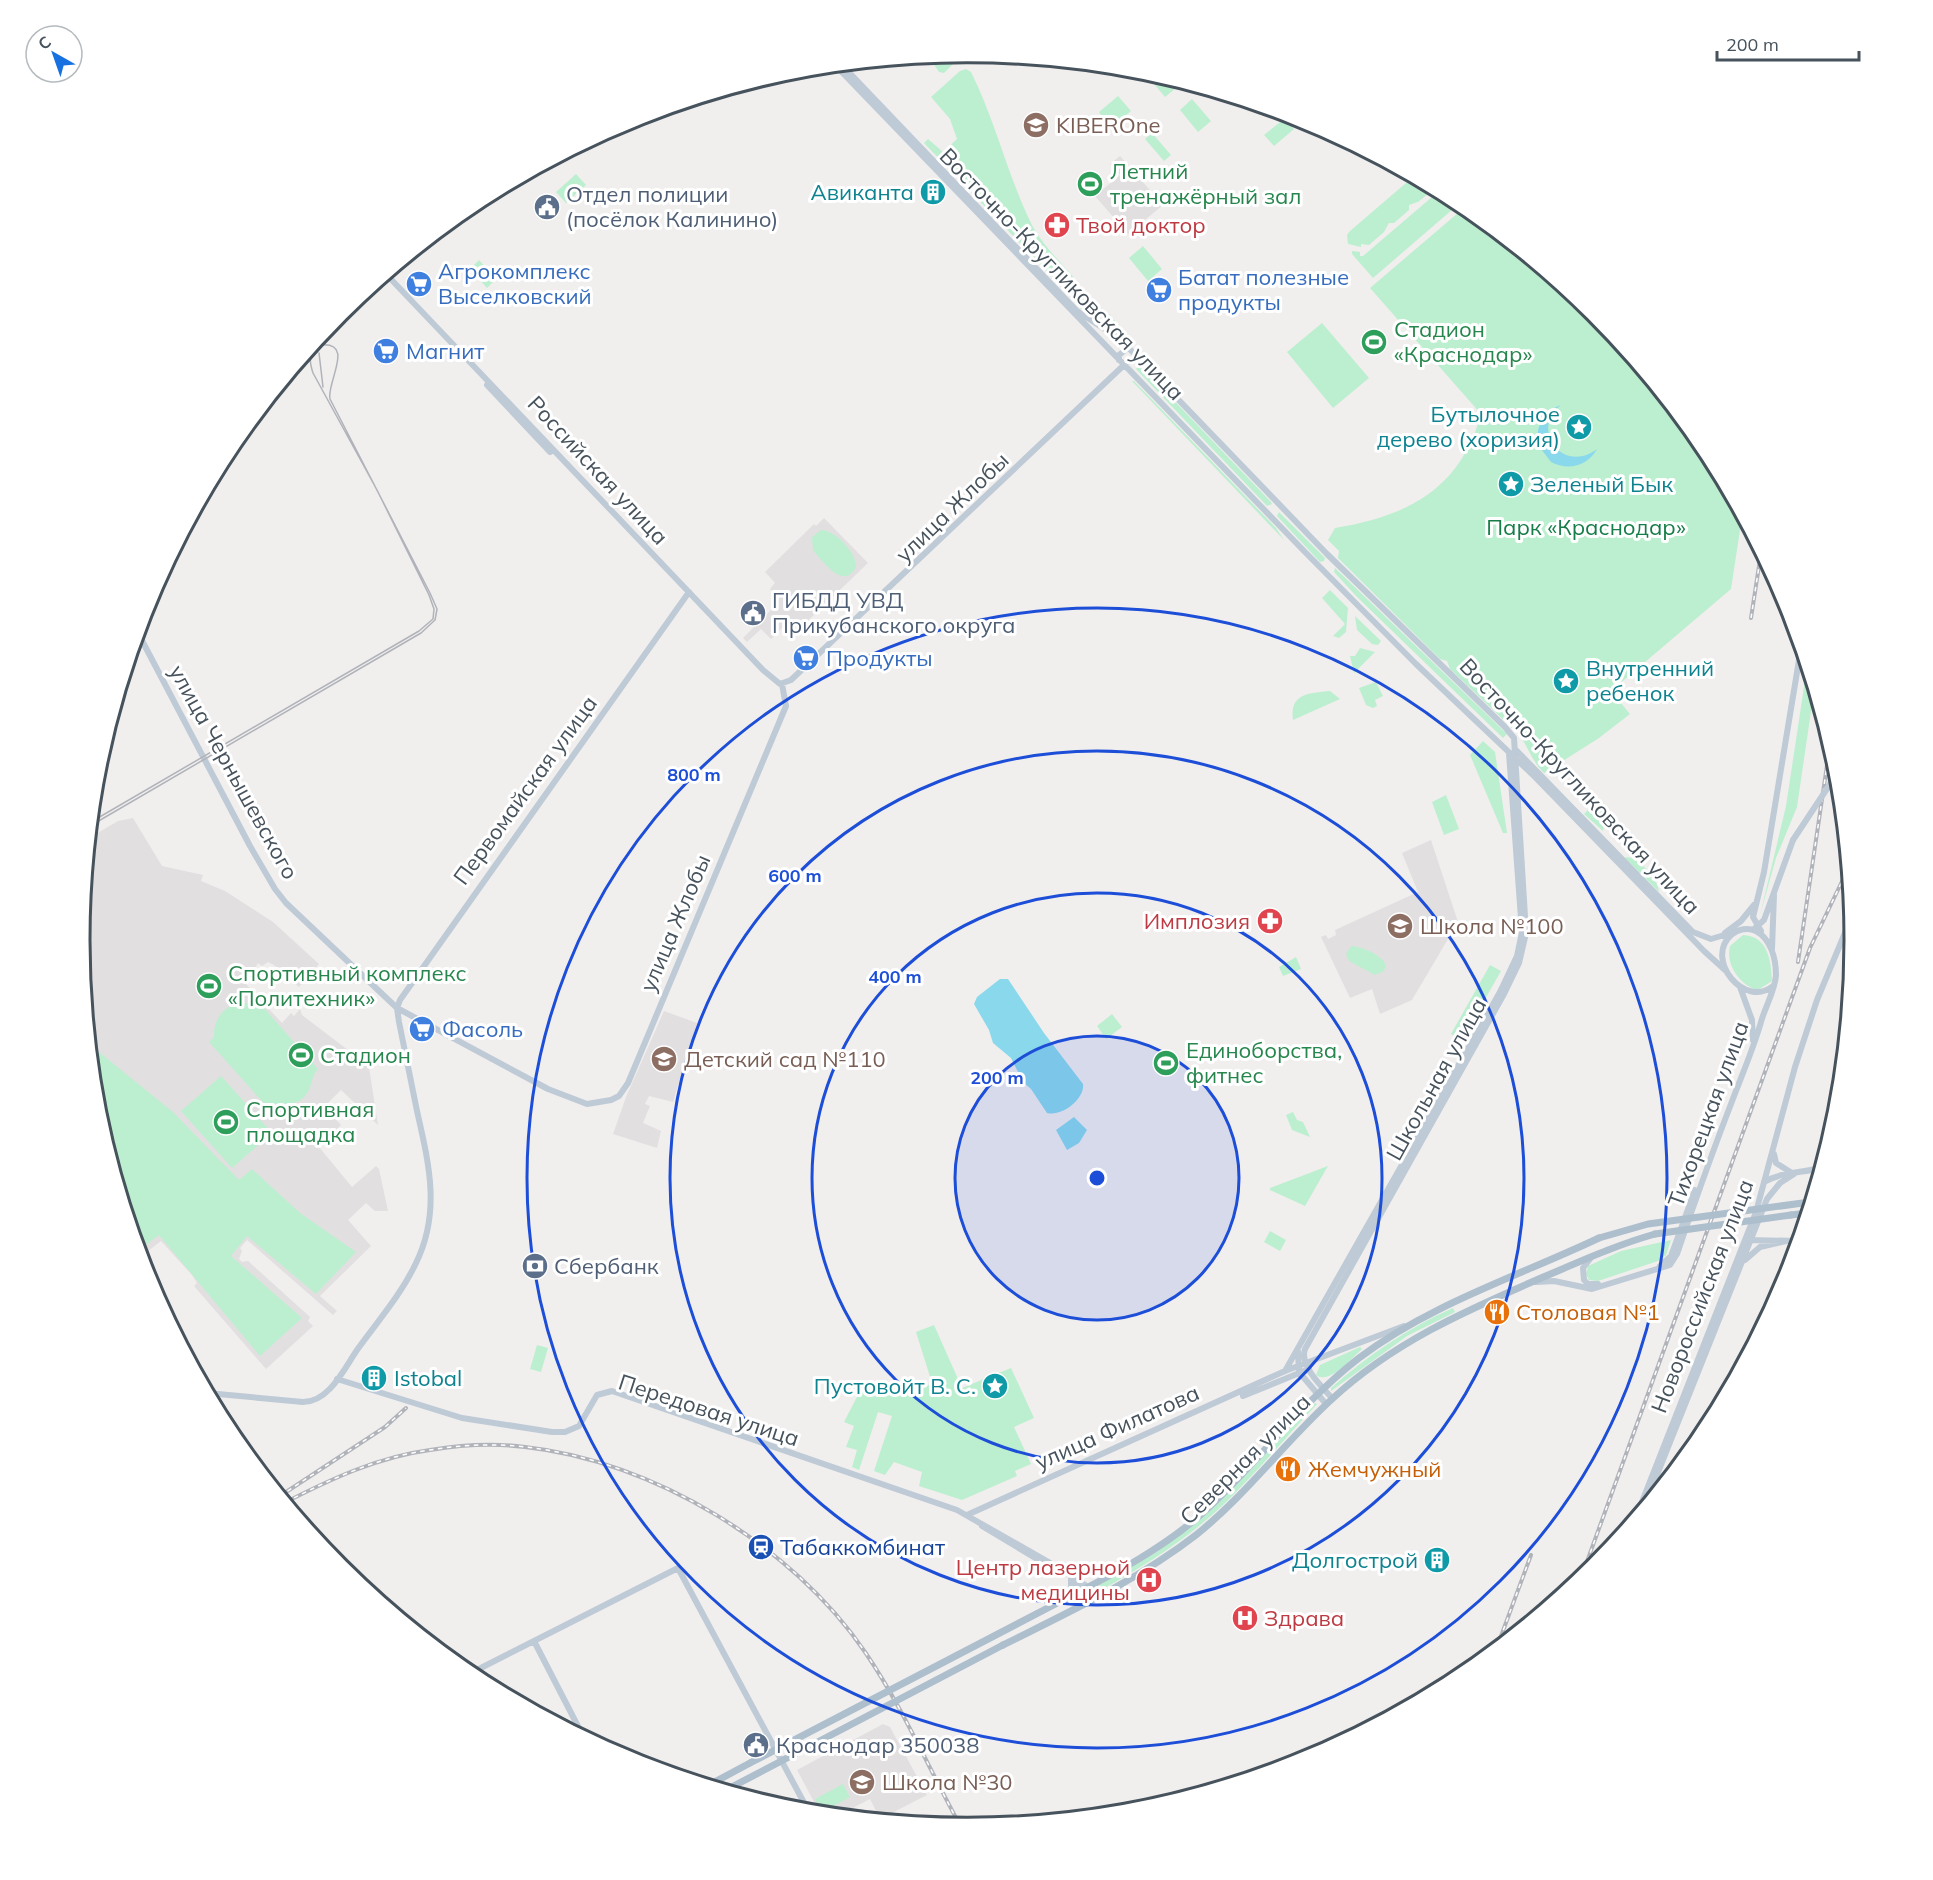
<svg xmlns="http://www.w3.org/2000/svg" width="1933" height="1880" font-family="Mulish,sans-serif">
  <rect width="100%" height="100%" fill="#f1eeee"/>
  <path fill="#e2dfe0" d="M1120,156L1163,205L1128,234L1095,196L1120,175L1110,164Z
    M824,518L868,563L792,636L783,627L771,639L761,629L747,642L743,638L776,605V596L770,589L775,583L765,572L814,524L816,526Z
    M133,818L162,866L203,875L201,881L225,891L273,922L319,964L299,987L274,965L268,962L262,966L258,963L246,984L282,1023L291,1013L294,1016L300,1009L302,1015L365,1063L368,1061L378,1125L341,1090L324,1107L341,1125L319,1147L352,1187L376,1166L379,1169L388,1211H375L366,1203L348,1220L371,1246L320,1296L337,1311L333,1315L247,1240L240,1248L242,1251L239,1259L242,1262L248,1261L310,1317L308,1321L313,1326L266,1369L194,1286L197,1283L192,1275L161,1241L143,1255L141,1252L139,1254L96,1113L79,940L89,838L118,821Z
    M1431,840L1458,922L1412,1000L1380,1014L1372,989L1350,998L1321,937L1326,935L1328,939L1336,935L1335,930L1418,892L1402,853Z
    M664,1011L697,1023L673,1102L649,1096L645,1104L650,1106L643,1123L661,1131L657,1148L613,1134L626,1097Z
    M883,1724L890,1727L927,1795L880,1819L870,1799L839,1815L820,1813L797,1770Z"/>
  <path fill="#bcefcf" d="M964,53L944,73L939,72L928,56Z
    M966,69L971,72C995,120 1007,173 1030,221C1041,244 1059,260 1075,279L1065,290L924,143L928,139L943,152L957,139L950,119L931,97L960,71Z
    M1153,74L1168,78L1176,88L1165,97L1149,78Z
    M1118,96L1131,111L1110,129L1099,112Z
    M1192,99L1211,121L1198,132L1180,110Z
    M1285,118L1294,129L1274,146L1264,135Z
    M1152,133L1171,155L1164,161L1145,139Z
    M576,174L586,185L566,203L556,192Z
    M1413,177L1434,189L1418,202L1409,205V210L1394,223H1389L1384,232L1369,245L1361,244V247L1348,244L1347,235L1350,231Z
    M1439,191L1460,203L1373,278L1352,254V251L1360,252V256H1363Z
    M1465,207L1594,313L1705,447L1742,517L1731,589L1611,691L1630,714L1599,738L1544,773C1531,761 1527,742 1515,730L1517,727L1512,728L1450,669L1447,661L1440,659L1338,558L1339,551L1296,508L1328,540L1335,528C1407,516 1460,490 1481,414L1370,288Z
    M1143,246L1162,269L1148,281L1129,258Z
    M479,260L496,279L487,288L470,269Z
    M1082,288L1102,309L1094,320L1086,315L1072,299Z
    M1109,314L1129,336L1127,338L1103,324L1102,317Z
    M1322,323L1369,378L1333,408L1287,352Z
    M1140,365L1271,502L1272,504L1267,506L1136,369Z
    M1132,381H1134L1276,528L1284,540Z
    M1279,512L1325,558L1324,561L1320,562L1277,516Z
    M821,530C835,530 857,553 856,567C844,591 823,562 813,550L812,537Z
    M1335,568L1507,734L1503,738L1357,597L1334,572Z
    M1330,590L1348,608L1346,632L1339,638L1333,636L1345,624L1322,598Z
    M1355,616L1381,641L1378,645L1372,644L1357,630Z
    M1360,648L1375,652L1354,673L1350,656H1355Z
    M1807,667L1814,691L1797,807L1776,858L1760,915L1786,806Z
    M1376,682L1383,696L1375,700L1377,706L1373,708L1366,705L1359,688Z
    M1330,691L1340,699L1293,720C1289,693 1310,693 1330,691Z
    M1483,741L1495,752L1507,833H1503L1470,755Z
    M1446,795L1459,829L1444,835L1432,802Z
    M1599,799L1608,807L1603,831L1584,814Z
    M1627,857C1639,858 1659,880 1659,892L1625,858Z
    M1743,935C1768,936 1771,960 1772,981L1758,990C1740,986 1725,964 1730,946Z
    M1351,946C1361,946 1382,955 1386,965L1384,971L1375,975L1349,961L1346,954Z
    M1296,957L1301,969L1283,976L1279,967Z
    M1490,965L1501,971L1462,1040L1451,1034Z
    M241,1002L263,1007L318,1069C310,1077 313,1090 302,1099C292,1107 279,1102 269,1109L209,1042L214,1037C213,1019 224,1006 241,1002Z
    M1112,1014L1122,1027L1106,1039L1097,1026Z
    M89,1044L173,1112L239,1180L252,1169L300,1213L356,1252L316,1294L247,1236L231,1256L302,1318L260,1356L159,1235L139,1250L137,1248L96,1113Z
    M221,1076L272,1133L232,1168L181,1111Z
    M1293,1112L1297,1120L1303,1122L1310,1137L1292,1130L1286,1115Z
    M1328,1166L1305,1206L1270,1190V1188Z
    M1270,1231L1286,1240L1280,1251L1264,1242Z
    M1671,1240L1666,1255L1658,1261L1598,1281L1589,1280L1586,1274L1588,1266L1621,1251Z
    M1453,1308L1455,1312L1407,1336L1331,1391V1388C1368,1355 1408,1328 1453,1308Z
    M934,1325L962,1388L1011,1368L1034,1418L1014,1427L1031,1464L1015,1471L1017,1476L962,1500L919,1486L922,1472L894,1462L885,1475L874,1471L892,1416L878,1412L859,1470L852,1467L857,1450L846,1447L854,1426L844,1422L863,1385L879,1394L886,1382L893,1393L917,1392L932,1383L916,1332Z
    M537,1345L548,1348L541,1372L530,1369Z
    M1360,1347L1362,1349C1351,1359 1329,1385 1316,1375L1320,1365Z
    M1315,1403L1317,1404C1286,1437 1256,1473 1223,1505C1187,1539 1146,1565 1103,1589L1099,1585L1157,1552L1220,1501Z
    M843,1784L850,1797L822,1812L815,1799Z"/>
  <path fill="#89d8ec" d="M1561,405C1529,429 1563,475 1597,449C1588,466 1568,471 1551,462L1538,445C1535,427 1543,411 1561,405Z
    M1000,979H1008L1044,1033L1083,1084C1085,1099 1062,1117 1047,1113L1031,1089L1023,1082L1011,1058L993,1043L989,1030L974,1004L977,997Z
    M1074,1117L1087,1130L1079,1143L1067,1150L1056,1130Z"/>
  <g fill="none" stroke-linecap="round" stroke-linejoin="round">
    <path stroke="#becad5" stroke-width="6" d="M835,65L1304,551L1416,664L1533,775L1704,951L1725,970
      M842,65L1077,311L1120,339L1327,554L1505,727L1514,738L1526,933L1519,963L1504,994L1305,1349C1299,1365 1322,1387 1332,1398
      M386,274L763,670L780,684L791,680L1124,365L1132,360L1145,364
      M1119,360V355L1129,347
      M487,385L550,452
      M137,631L250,846L275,889L286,903L397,1008L548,1089L587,1104L611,1100L619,1096L628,1083L786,706L782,684
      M1515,749L1693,932L1711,939L1731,933
      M1755,928L1764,920L1793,840
      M1761,931L1753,917L1764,872L1801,648
      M1725,933L1741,921L1754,905
      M1772,949L1774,895
      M1740,987L1752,1020L1753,1040
      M1774,1154L1776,1163L1792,1173
      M1764,1182C1781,1172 1802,1173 1820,1168
      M1748,1240L1798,1241
      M1590,1259L1583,1268L1584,1280L1588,1284H1598
      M1745,1260L1760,1247L1786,1241
      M1660,1266L1671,1256L1695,1190
      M1536,1282L1554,1281L1592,1289L1670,1265L1677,1254C1694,1204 1712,1153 1731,1104C1741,1077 1753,1050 1761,1022C1765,1007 1775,991 1776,975C1776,959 1771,939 1756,931C1748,927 1738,929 1731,935C1704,960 1745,1009 1773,986
      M1298,1352L1299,1372L1326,1404
      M1285,1371L1500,992L1517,956L1522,932L1509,753
      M337,1379L462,1418L552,1432H565L579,1426L597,1395L612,1391L957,1510L1059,1568L1088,1587L1095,1598
      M207,1393L303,1402C329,1402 344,1369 357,1350C377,1322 401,1295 416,1263C441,1212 429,1164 417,1111C411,1081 405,1052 399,1022L397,1008L400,1000L689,592
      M1243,1396L1309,1369
      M1645,1505L1767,1199L1780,1183L1794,1174
      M967,1515L1285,1371L1404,1326
      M1636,1517L1756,1212L1795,1067L1817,1000L1852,916
      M982,1526L1037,1559
      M1074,1582L1083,1589L1089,1600
      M1066,1598L1071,1590V1579
      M534,1641L583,1736
      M469,1674L678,1568L809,1812"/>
    <path stroke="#adbecd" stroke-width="7" d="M1791,1215L1807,1213
      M1065,1599C1114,1574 1166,1547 1207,1509C1259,1461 1302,1402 1359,1358C1430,1304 1519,1276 1599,1238
      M1003,1645C1069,1612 1138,1580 1196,1535C1246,1495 1284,1443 1331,1400C1392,1343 1465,1311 1541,1278C1579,1262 1616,1245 1655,1234
      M709,1785L750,1763"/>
    <path stroke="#b0b3b9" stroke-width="1.5" d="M319,353L323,387
      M90,826L421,633L435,620L437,609L430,593L330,399C326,383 356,341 320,345C308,351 309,361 313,373L377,490L429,595L434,609L433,619L419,631L91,822"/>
    <defs>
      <path id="rail" d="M1751,618L1761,553
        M1798,962L1830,745
        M280,1496L385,1427L406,1408
        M286,1502C331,1479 378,1457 430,1450C460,1445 494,1443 525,1447C653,1461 792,1545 865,1652C902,1706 929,1769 961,1827
        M1581,1578L1810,948L1847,871
        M1497,1647L1531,1555"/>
    </defs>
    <use href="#rail" stroke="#b0b3b9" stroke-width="4"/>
    <use href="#rail" stroke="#fff" stroke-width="1.5" stroke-dasharray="4.5" stroke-linecap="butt"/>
    <path stroke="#becad5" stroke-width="6" d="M1793,840L1838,772"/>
    <path stroke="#adbecd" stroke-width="7" d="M1655,1234L1791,1215
      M1599,1238L1648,1224L1810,1202
      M750,1763L1065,1599
      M726,1790L1003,1645"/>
  </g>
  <circle cx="1097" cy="1178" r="142" fill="#1d4ed8" fill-opacity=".12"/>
  <g fill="none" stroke="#1d4ed8" stroke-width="3">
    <circle cx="1097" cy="1178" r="142"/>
    <circle cx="1097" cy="1178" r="285"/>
    <circle cx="1097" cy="1178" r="427"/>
    <circle cx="1097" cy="1178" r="570"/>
  </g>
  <defs>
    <symbol id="school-disc" viewBox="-11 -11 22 22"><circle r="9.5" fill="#8d6e63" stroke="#fff"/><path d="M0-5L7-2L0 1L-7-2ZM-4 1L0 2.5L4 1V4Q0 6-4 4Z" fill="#fff"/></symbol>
    <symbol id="stadium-disc" viewBox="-11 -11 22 22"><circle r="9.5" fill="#2e9e5b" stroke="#fff"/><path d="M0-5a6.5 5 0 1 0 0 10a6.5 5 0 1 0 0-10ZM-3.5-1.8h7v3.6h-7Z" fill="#fff"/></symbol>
    <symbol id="building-disc" viewBox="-11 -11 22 22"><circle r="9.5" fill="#0f9aa8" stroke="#fff"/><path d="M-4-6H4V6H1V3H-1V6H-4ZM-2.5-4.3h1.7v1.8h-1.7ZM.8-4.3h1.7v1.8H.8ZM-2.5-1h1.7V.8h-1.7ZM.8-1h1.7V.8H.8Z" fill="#fff"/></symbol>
    <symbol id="civic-disc" viewBox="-11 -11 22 22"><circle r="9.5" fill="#5c6f8a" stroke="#fff"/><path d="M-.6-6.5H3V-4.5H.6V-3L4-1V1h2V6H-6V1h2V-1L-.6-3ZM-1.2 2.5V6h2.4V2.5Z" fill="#fff"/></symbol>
    <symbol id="pharmacy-disc" viewBox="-11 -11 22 22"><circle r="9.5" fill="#e0444e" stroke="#fff"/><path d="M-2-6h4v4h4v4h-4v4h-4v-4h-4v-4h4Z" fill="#fff"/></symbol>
    <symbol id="supermarket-disc" viewBox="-11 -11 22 22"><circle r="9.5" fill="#3f7fe0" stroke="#fff"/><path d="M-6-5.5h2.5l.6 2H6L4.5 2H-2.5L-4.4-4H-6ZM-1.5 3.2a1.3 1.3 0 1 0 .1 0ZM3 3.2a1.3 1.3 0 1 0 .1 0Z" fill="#fff"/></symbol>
    <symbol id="sight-disc" viewBox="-11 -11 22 22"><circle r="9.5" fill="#0f9aa8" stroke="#fff"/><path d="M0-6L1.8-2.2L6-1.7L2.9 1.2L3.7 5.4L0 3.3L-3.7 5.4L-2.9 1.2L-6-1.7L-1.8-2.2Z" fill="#fff"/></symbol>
    <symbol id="bank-disc" viewBox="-11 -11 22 22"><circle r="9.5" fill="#5c6f8a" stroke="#fff"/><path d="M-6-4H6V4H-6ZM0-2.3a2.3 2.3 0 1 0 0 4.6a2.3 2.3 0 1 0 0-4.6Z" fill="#fff"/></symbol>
    <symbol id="restaurant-disc" viewBox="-11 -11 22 22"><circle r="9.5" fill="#e8710a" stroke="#fff"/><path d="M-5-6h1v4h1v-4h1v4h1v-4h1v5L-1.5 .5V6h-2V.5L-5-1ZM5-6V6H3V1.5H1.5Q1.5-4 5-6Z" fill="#fff"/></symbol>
    <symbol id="station-disc" viewBox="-11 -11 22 22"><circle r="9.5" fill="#1a4fb4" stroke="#fff"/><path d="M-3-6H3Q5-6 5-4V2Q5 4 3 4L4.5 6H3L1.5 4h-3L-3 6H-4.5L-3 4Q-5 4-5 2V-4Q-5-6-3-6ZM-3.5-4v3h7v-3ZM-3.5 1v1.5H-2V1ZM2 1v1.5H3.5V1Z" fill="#fff"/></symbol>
    <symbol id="hospital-disc" viewBox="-11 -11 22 22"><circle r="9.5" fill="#e0444e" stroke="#fff"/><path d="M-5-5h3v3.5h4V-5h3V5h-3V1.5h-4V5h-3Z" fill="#fff"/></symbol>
  </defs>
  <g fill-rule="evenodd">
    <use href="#school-disc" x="1021" y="110" width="30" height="30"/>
    <use href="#stadium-disc" x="1075" y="169" width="30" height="30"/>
    <use href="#building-disc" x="918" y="177" width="30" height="30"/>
    <use href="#civic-disc" x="532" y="192" width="30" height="30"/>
    <use href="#pharmacy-disc" x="1042" y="210" width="30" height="30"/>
    <use href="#supermarket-disc" x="404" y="269" width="30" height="30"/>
    <use href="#supermarket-disc" x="1144" y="275" width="30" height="30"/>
    <use href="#stadium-disc" x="1359" y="327" width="30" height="30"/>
    <use href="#supermarket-disc" x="371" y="336" width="30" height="30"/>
    <use href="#sight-disc" x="1564" y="412" width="30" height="30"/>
    <use href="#sight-disc" x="1496" y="469" width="30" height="30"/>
    <use href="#civic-disc" x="738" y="598" width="30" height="30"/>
    <use href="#supermarket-disc" x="791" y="643" width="30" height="30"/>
    <use href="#sight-disc" x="1551" y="666" width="30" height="30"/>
    <use href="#pharmacy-disc" x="1255" y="906" width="30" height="30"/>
    <use href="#school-disc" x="1385" y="911" width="30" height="30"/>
    <use href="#stadium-disc" x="194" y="971" width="30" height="30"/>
    <use href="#supermarket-disc" x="407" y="1014" width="30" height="30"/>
    <use href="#stadium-disc" x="286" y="1040" width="30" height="30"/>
    <use href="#school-disc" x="649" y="1044" width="30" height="30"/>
    <use href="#stadium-disc" x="1151" y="1048" width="30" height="30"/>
    <use href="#stadium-disc" x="211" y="1107" width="30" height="30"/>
    <use href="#bank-disc" x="520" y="1251" width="30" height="30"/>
    <use href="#restaurant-disc" x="1482" y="1297" width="30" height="30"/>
    <use href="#building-disc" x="359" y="1363" width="30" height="30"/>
    <use href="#sight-disc" x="980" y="1371" width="30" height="30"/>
    <use href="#restaurant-disc" x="1273" y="1454" width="30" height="30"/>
    <use href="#station-disc" x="746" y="1532" width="30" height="30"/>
    <use href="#building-disc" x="1422" y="1545" width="30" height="30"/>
    <use href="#hospital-disc" x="1134" y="1565" width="30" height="30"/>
    <use href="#hospital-disc" x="1230" y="1603" width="30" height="30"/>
    <use href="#civic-disc" x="741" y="1730" width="30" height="30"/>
    <use href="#school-disc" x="847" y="1767" width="30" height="30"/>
  </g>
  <g text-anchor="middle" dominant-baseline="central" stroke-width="6" stroke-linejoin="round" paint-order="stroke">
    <g font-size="22" fill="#785e54" stroke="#fff" text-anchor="start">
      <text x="1056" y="125">KIBEROne</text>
      <text x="1420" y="926">Школа №100</text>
      <text x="684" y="1059">Детский сад №110</text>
      <text x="882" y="1782">Школа №30</text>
    </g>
    <g font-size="22" fill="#27864d" stroke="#fff" text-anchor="start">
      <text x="1110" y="171">Летний<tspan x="1110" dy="25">тренажёрный зал</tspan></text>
      <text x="1394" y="329">Стадион<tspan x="1394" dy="25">«Краснодар»</tspan></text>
      <text x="228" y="973">Спортивный комплекс<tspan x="228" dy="25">«Политехник»</tspan></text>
      <text x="1186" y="1050">Единоборства,<tspan x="1186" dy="25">фитнес</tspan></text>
      <text x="320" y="1055">Стадион</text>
      <text x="246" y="1109">Спортивная<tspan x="246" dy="25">площадка</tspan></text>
    </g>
    <g font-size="22" fill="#0d838f" stroke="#fff" text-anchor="end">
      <text x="914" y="192">Авиканта</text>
      <text x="1560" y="414">Бутылочное<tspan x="1560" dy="25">дерево (хоризия)</tspan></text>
      <text x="1530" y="484" text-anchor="start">Зеленый Бык</text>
      <text x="1586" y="668" text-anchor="start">Внутренний<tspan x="1586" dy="25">ребенок</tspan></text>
      <text x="394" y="1378" text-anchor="start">Istobal</text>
      <text x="976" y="1386">Пустовойт В. С.</text>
      <text x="1418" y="1560">Долгострой</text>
    </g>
    <g font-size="22" fill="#4e5e75" stroke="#fff" text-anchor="start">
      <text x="566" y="194">Отдел полиции<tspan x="566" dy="25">(посёлок Калинино)</tspan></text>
      <text x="772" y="600">ГИБДД УВД<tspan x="772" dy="25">Прикубанского округа</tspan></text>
      <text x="554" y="1266">Сбербанк</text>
      <text x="776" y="1745">Краснодар 350038</text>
    </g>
    <g font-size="22" fill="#be3a42" stroke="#fff" text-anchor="start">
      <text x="1076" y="225">Твой доктор</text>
      <text x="1250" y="921" text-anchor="end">Имплозия</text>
      <text x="1130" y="1567" text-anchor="end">Центр лазерной<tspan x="1130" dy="25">медицины</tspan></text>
      <text x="1264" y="1618">Здрава</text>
    </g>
    <g font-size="22" fill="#366cbe" stroke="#fff" text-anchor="start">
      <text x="438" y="271">Агрокомплекс<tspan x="438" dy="25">Выселковский</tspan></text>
      <text x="1178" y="277">Батат полезные<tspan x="1178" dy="25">продукты</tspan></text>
      <text x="406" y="351">Магнит</text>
      <text x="826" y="658">Продукты</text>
      <text x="442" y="1029">Фасоль</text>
    </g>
    <g font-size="22" fill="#46525c" stroke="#fff">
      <text transform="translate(1062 274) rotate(46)">Восточно-Кругликовская улица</text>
      <text transform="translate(598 470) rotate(47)">Российская улица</text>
      <text transform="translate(952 507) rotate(-44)">улица Жлобы</text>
      <text transform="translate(234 772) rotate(61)">улица Чернышевского</text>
      <text transform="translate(1580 786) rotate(47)">Восточно-Кругликовская улица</text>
      <text transform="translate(525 790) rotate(-54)">Первомайская улица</text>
      <text transform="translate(675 923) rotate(-67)">улица Жлобы</text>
      <text transform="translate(1436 1079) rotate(-61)">Школьная улица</text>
      <text transform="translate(1708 1114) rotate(-70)">Тихорецкая улица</text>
      <text transform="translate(1702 1296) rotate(-69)">Новороссийская улица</text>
      <text transform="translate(709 1410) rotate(18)">Передовая улица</text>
      <text transform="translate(1117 1427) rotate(-24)">улица Филатова</text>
      <text transform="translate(1245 1459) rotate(-45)">Северная улица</text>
    </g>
    <g font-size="22" fill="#167d49" stroke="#fff">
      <text x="1586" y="527">Парк «Краснодар»</text>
    </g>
    <g font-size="22" fill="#c56008" stroke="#fff" text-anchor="start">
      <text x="1516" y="1312">Столовая №1</text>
      <text x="1308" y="1469">Жемчужный</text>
    </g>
    <g font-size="22" fill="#164399" stroke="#fff" text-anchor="start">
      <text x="780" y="1547">Табаккомбинат</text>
    </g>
  </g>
  <path d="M0 0H1933V1880H0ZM90 940a877 877 0 1 1 1754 0a877 877 0 1 1-1754 0Z" fill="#fff" fill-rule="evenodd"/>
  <path fill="none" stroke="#46525c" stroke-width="3" d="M90 940a877 877 0 1 1 1754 0a877 877 0 1 1-1754 0Z"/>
  <circle cx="1097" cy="1178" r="9" fill="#1d4ed8" stroke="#fff" stroke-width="3"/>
  <g font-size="18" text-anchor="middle" font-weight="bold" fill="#1d4ed8" stroke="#fff" stroke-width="6" stroke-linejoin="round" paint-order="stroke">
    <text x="694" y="781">800 m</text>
    <text x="795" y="882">600 m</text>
    <text x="895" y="983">400 m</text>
    <text x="997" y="1084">200 m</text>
  </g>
  <g transform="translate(54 54) rotate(320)"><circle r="28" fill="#ffffff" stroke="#b5babe" stroke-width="1.5"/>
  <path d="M0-4.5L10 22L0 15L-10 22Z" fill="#1871e0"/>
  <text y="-9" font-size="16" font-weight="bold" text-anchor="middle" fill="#46525c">С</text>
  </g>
  <path d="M1717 51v9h142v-9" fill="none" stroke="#46525c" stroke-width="3"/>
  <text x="1726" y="51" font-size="18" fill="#46525c" stroke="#ffffff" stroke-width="4.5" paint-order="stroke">200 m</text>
</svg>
